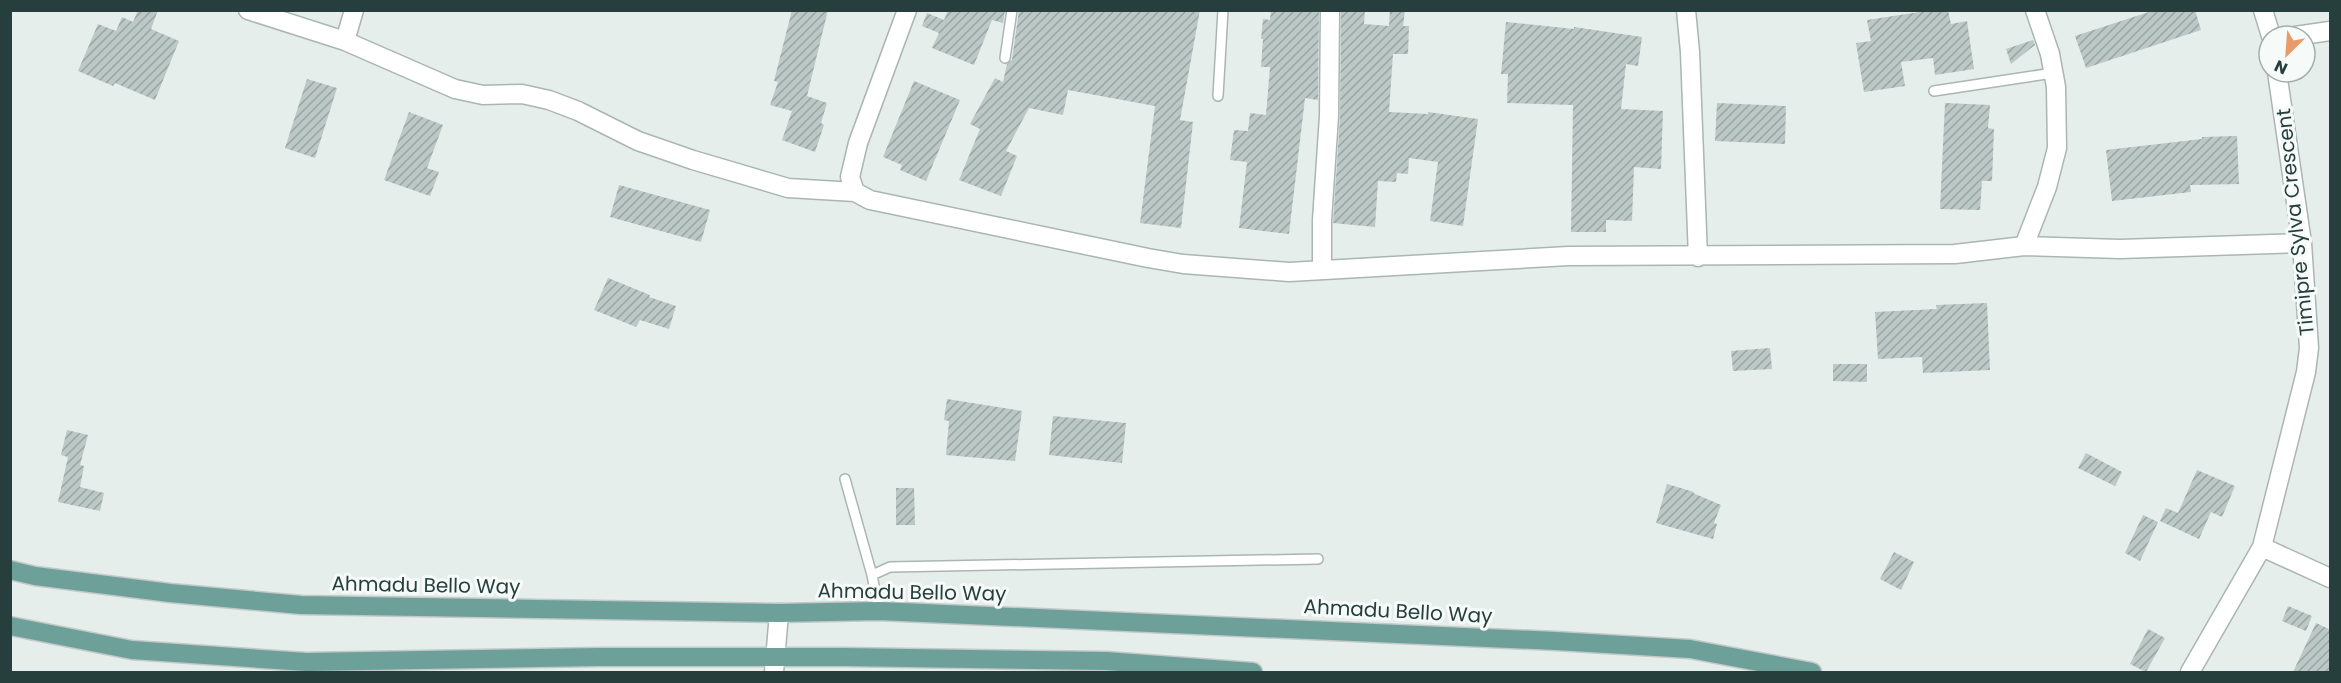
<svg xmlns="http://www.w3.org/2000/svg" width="2341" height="683" font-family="Poppins,sans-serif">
  <defs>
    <pattern id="building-hatch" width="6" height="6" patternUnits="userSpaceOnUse" patternTransform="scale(1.5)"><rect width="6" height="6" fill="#bbc8c5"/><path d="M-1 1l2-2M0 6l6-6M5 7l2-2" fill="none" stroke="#98a4a1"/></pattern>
  </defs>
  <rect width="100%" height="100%" fill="#e6eeeb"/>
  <path fill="url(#building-hatch)" d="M138,10H158L151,29L179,41L155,100L115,83L113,86L78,71L98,24L116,31L122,17L133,22Z
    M792,10H828L807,96L827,103L821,123L824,125L815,152L782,140L792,111L770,105L778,82L774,81Z
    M948,10H1005L1003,23L992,20L974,65L932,48L939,33L922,26L927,13L944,20Z
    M1019,10H1200L1180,120L1193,122L1181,228L1140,223L1155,106L1068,90L1063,115L1029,108L1006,151L1017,156L1001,196L959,180L980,129L970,124L995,78L1003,82L1007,64L1012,60Z
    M1271,10H1319L1318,100L1305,98L1289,234L1239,228L1247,162L1230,160L1234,130L1248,131L1250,113L1266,115L1270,67H1261L1263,39H1261L1263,19L1270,20Z
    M1341,10H1365L1364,24L1389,26L1390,10H1405L1403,26H1409L1408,54H1393L1389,112L1428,114V112L1478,119L1463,226L1430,221L1438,162L1409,158L1408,174L1397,173L1396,182L1378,181L1375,227L1333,223L1340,117Z
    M1933,10H1948L1951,24L1967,21L1974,69L1935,75L1933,58L1901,62L1905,86L1864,92L1856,43L1871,41L1867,20Z
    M2155,10H2195L2201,30L2086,68L2075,36Z
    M1506,22L1574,29V27L1642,37L1638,66L1626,64L1621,109L1663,111L1661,169L1634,167L1632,221L1606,220V232H1571L1573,105L1507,103L1508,74H1501Z
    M2033,40L2035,45L2011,64L2006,49Z
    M307,79L337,88L315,158L285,148Z
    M914,81L960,100L926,181L900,170L902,165L883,157Z
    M1717,103L1786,106L1785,144L1715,141Z
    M1945,103L1990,105L1988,128L1994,129L1992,181H1982L1980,210L1940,209Z
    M409,112L443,125L427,168L439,172L430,196L384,180Z
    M2237,136L2239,184L2190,185L2191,192L2112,201L2106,150L2202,139V137Z
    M619,185L710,210L701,242L610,217Z
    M608,278L650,295L649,297L676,306L669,329L640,320L636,327L594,310Z
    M1987,303L1990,370L1923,373L1922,357L1878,359L1875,312L1937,309L1936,305Z
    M1770,348L1772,369L1733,371L1731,351Z
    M1833,364H1867V382L1833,381Z
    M947,399L1022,411L1015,461L946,455L949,421L944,420Z
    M1053,416L1126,423L1122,463L1049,455Z
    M67,430L88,435L80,465L84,466L80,487L104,493L100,511L58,502L68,457L61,455Z
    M2086,453L2122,472L2115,486L2078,468Z
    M2197,470L2235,486L2222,517L2211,512L2199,539L2160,521L2166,508L2178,513Z
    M1667,484L1694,492L1693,493L1721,505L1714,523L1717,524L1713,539L1656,523Z
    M896,488H914L915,525H896Z
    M2143,515L2158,522L2140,561L2125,553Z
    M1894,552L1914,562L1901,590L1880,579Z
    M2288,606L2312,616L2306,631L2282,621Z
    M2316,623L2331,630V672H2293Z
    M2148,629L2165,638L2146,672L2130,664Z"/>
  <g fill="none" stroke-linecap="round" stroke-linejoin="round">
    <defs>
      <path id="service" d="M1005,58L1012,10
        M1934,91L2053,73
        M1218,96L1223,10
        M845,479L872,575L879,611
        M872,575L890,567L1318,559"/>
      <path id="minor" d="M248,10L345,41L455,89L483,95L522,94L549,100L578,111L638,141L693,160L788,188L855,192
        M907,10L858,143L850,177L855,192L870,200L1148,258L1183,264L1289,272L1568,256L1955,254L2024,246L2120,249L2302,243
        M1686,10L1690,52L1698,257
        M2263,10L2271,36
        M2295,36L2330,31
        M345,41L354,10
        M2024,246L2047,187L2057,148L2056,87L2050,54L2035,10
        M1322,269V220L1329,116L1330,10
        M2262,547L2330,578
        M774,672L779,613
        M2190,672L2262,547L2306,372L2309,348L2302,243L2277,72"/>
      <path id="primary" d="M10,570L35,576L170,593L301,605L779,613L879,611L1556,641L1690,649L1812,672
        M10,626L132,650L306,662L598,657H844L1106,661L1253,672"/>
    </defs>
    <use href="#service" stroke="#a9b6b3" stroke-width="12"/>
    <use href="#minor" stroke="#a9b6b3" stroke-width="21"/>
    <use href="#primary" stroke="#c2c9c8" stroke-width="21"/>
    <use href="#service" stroke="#fff" stroke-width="9"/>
    <use href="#minor" stroke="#fff" stroke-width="18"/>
    <use href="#primary" stroke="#6ea09a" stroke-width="18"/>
  </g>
  <g text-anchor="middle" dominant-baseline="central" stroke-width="6" stroke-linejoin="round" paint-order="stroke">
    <g font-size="20" fill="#263f3c" stroke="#f6faf9">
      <text transform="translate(2295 222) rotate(-96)">Timipre Sylva Crescent</text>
      <text transform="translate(426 585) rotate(1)">Ahmadu Bello Way</text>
      <text transform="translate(912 592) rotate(1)">Ahmadu Bello Way</text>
      <text transform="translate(1398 611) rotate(3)">Ahmadu Bello Way</text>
    </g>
  </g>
  <rect width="2341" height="683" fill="none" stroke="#263f3c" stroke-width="24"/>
  <g transform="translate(2287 54) rotate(205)"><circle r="28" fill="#f6faf9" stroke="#a3afad" stroke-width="1.5"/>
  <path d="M0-4.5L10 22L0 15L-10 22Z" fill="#e89c6a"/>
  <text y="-9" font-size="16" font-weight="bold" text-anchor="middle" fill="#263f3c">N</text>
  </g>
</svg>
